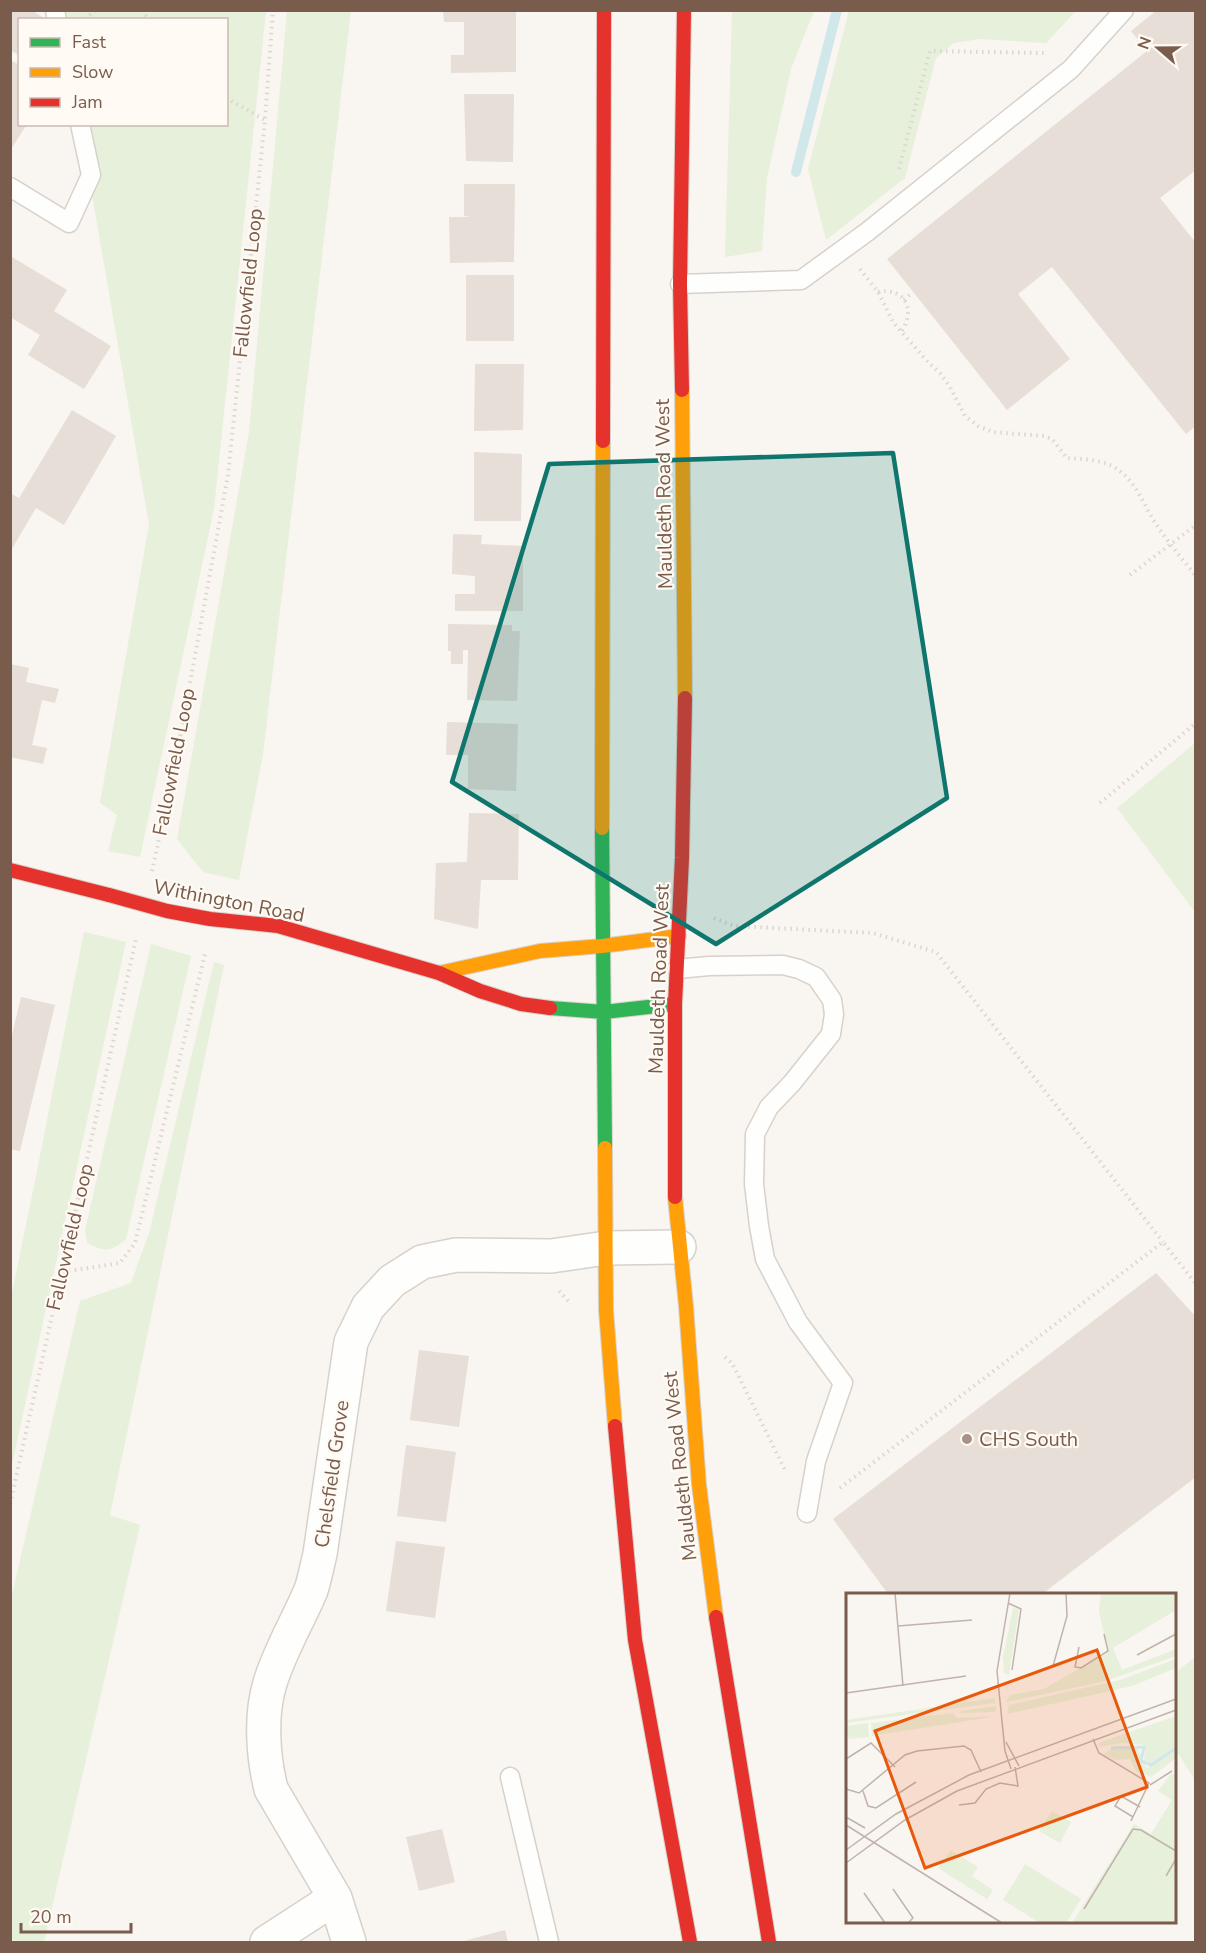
<svg xmlns="http://www.w3.org/2000/svg" width="1206" height="1953" font-family="'Nunito Sans',sans-serif">
  <rect width="100%" height="100%" fill="#f9f5f0"/>
  <path fill="#e7f0db" d="M60,11H266L214,509L140,857L108,851L117,815L100,803L149,525L80,125L226,124V20L62,19Z
    M287,11H351L263,754L239,880L203,872L177,839L249,432Z
    M732,11H814L791,69L767,178L762,251L725,257Z
    M849,11H1076L1046,43L980,39L954,43L936,58L905,178L826,240L808,169Z
    M1195,743V912L1117,808Z
    M84,932L126,942L11,1469V1298L36,1176Z
    M151,944L191,956L126,1239C111,1252 105,1252 87,1243L85,1230Z
    M214,962L224,965L110,1515L140,1525L44,1942H11V1599L80,1301L131,1283L149,1233Z
    M1195,1657V1780L1175,1749V1673Z"/>
  <g fill="none" stroke-linecap="round" stroke-linejoin="round">
    <path stroke="#d0e8ea" stroke-width="10" d="M796,172L837,10"/>
  </g>
  <path fill="#e6ded7" d="M10,10H32L46,20H20V56L10,50Z
    M443,10H516V72L451,73V55H464V22H444Z
    M1157,10H1196V170L1160,198L1196,243V426L1186,434L1052,267L1018,294L1070,359L1007,410L887,259L1147,51L1131,31Z
    M10,60L20,65V124H27L10,151Z
    M464,94H514L513,162L466,161Z
    M464,184H515L514,262L450,263L449,217H471L464,216Z
    M12,257L67,290L54,311L111,346L84,389L28,355L40,335L10,317Z
    M466,275H514V341H466Z
    M475,364H524L523,430L474,431Z
    M72,410L116,436L64,525L36,508L10,552V493L19,498Z
    M474,452L522,454L521,521H474Z
    M453,534L482,535L481,544L523,546V611H455V594H475V576L452,574Z
    M448,624L512,625V631H520L517,701L467,700L468,650H463V664H451V651H448Z
    M10,664L29,668L26,682L59,689L55,703L42,700L32,745L47,748L43,764L10,757Z
    M447,722L518,724L516,791L468,789V755H446Z
    M469,813L519,814L518,880H481L478,929L434,919L436,863L467,862Z
    M21,997L55,1005L20,1151L10,1149V1044Z
    M1156,1273L1196,1317V1477L1042,1594H888L833,1519Z
    M419,1350L469,1356L459,1427L410,1420Z
    M406,1445L456,1452L446,1522L397,1516Z
    M396,1541L445,1547L435,1618L386,1611Z
    M442,1829L455,1882L419,1891L406,1837Z
    M505,1930L508,1942H460Z"/>
  <g fill="none" stroke-linecap="round" stroke-linejoin="round">
    <defs>
      <path id="lane" d="M55,10L57,20
        M10,187L69,223L91,175L80,124
        M680,284L801,280L867,232L1071,69L1124,10
        M677,969L709,966L783,965L799,969L816,977L832,1000L834,1014L831,1034L792,1083L769,1107L755,1134L754,1184L759,1226L765,1259L798,1322L843,1383L816,1461L807,1513
        M510,1777L549,1942"/>
      <path id="street" d="M267,1942L335,1898
        M349,1942L335,1898L271,1789C263,1756 260,1716 270,1683C280,1650 298,1621 311,1590C315,1578 317,1566 320,1554L351,1342L368,1307L392,1281L422,1262L456,1255L551,1256L606,1248L679,1247"/>
      <path id="fast" d="M602,828L605,1148
        M550,1008L604,1012L675,1004"/>
      <path id="slow" d="M682,390L685,698
        M602,828L603,441
        M439,973L540,951L602,946L679,936
        M605,1148L606,1310L615,1426
        M675,1197L686,1306L699,1485L716,1617"/>
      <path id="jam" d="M682,390L680,284L684,10
        M603,441L604,10
        M10,870L109,895
        M167,911L210,919L278,926L439,973L480,991L521,1004L550,1008
        M675,1197V1004L682,858L685,698
        M615,1426L635,1640L690,1942
        M716,1617L769,1942"/>
    </defs>
    <use href="#lane" stroke="#d7d1cb" stroke-width="21"/>
    <use href="#street" stroke="#d7d1cb" stroke-width="36"/>
    <use href="#fast" stroke="#d9d2cb" stroke-width="16"/>
    <use href="#slow" stroke="#d9d2cb" stroke-width="16"/>
    <use href="#jam" stroke="#d9d2cb" stroke-width="16"/>
    <path stroke="#dcd5d0" stroke-width="4" stroke-dasharray="1.5 4.5" stroke-linecap="butt" d="M142,10L149,20
      M85,19L96,10
      M226,98L265,120
      M899,169L930,51L1044,53
      M860,269L878,292L893,322L926,360L940,373L950,387L965,416L978,426L993,432L1044,436L1052,439L1067,458C1081,459 1098,459 1112,466C1135,478 1143,504 1156,524C1168,542 1182,559 1196,576
      M878,292C906,287 916,311 901,332
      M904,300L913,292
      M1130,575L1196,525
      M1100,803L1196,723
      M152,871L175,765L228,475L265,120L273,10
      M714,918L734,926L873,933L936,952L1163,1242
      M63,1272L120,1263L135,1243L205,954
      M559,1291L570,1303
      M725,1357L732,1363L786,1472
      M840,1488L1163,1242L1196,1284
      M10,1504L136,939"/>
    <use href="#lane" stroke="#fefefd" stroke-width="18"/>
    <use href="#street" stroke="#fefefd" stroke-width="33"/>
    <use href="#fast" stroke="#30b455" stroke-width="14"/>
    <use href="#slow" stroke="#ff9f0a" stroke-width="14"/>
    <use href="#jam" stroke="#e5322d" stroke-width="14"/>
    <defs>
      <path id="jam-bridge" d="M109,895L167,911"/>
    </defs>
    <use href="#jam-bridge" stroke="#d9d2cb" stroke-width="16" stroke-linecap="butt"/>
    <use href="#jam-bridge" stroke="#e5322d" stroke-width="14"/>
  </g>
  <path fill="#0f766e" fill-opacity="0.2" stroke="#0f766e" stroke-width="4.5" stroke-linejoin="round" d="M893,453L947,798L716,944L452,782L549,464Z"/>
  <circle fill="#a69286" stroke="#fffaf3" stroke-width="2" cx="967" cy="1439" r="6"/>
  <g text-anchor="middle" dominant-baseline="central" stroke-width="4.5" stroke-linejoin="round" paint-order="stroke">
    <g font-size="20" fill="#7a5c4d" stroke="#fffaf3">
      <text transform="translate(248 283) rotate(-84)">Fallowfield Loop</text>
      <text transform="translate(664 494) rotate(-91)">Mauldeth Road West</text>
      <text transform="translate(174 762) rotate(-79)">Fallowfield Loop</text>
      <text transform="translate(229 901) rotate(11)">Withington Road</text>
      <text transform="translate(659 979) rotate(-88)">Mauldeth Road West</text>
      <text transform="translate(70 1237) rotate(-77)">Fallowfield Loop</text>
      <text transform="translate(680 1466) rotate(-96)">Mauldeth Road West</text>
      <text transform="translate(332 1474) rotate(-82)">Chelsfield Grove</text>
    </g>
    <g font-size="20" fill="#7a5c4d" stroke="#fffaf3" text-anchor="start">
      <text x="979" y="1439">CHS South</text>
    </g>
  </g>
  <g transform="translate(846 1593)">
    <rect width="330" height="330" fill="#f9f5f0"/>
    <path d="M255,0H330V17L267,55L276,77L330,56V63L260,88L160,109L164,102L198,96L262,59L253,18ZM167,15L173,16L163,82L158,80L157,64ZM330,66V75L286,93L161,121L163,112L274,87ZM149,105V110L0,130V127ZM150,113V119L113,120L115,118ZM107,120L111,125L151,123L26,143L25,130ZM330,123V153L304,171L298,168L299,152L276,150L254,154L252,150ZM22,130L23,144L0,146V133ZM291,154L301,175L330,157V165L305,184L290,178L284,166L269,167L258,161L265,156ZM325,181L330,182V330H226L288,231L305,241L326,207L312,198ZM206,218L225,229L214,250L193,238ZM105,257L132,274L126,283L147,297L141,306L92,275ZM179,271L235,306L220,330H194L157,307Z" fill="#e7f0db"/>
    <path fill="none" stroke="#d0e8ea" stroke-width="3" d="M265,155L298,154L295,168L305,172L330,155"/>
    <path fill="none" stroke="#c2b3aa" stroke-width="1.5" d="M49,0L57,93M164,0L151,78L159,158L165,176M162,10L175,16L166,77M52,33L126,27M233,54L229,74L235,75L262,58L258,41M291,62L330,41M207,73L221,23L220,0M0,100L120,83M247,146L253,160L303,190L285,228M160,149L173,173M0,166L25,150L49,174M304,192L326,178M0,196L13,200L59,162L71,158L118,153L125,157L135,179M17,198L22,213L30,215L70,189M113,212L129,210L140,196L154,190L172,193L169,174M0,224L19,235M287,224L269,213L275,203L294,214M0,232L156,330M0,257L50,221L123,182L330,106M0,270L59,227L111,198L330,117M320,283L330,266M47,296L67,325L62,330M18,300L39,330M238,316L287,236L295,237L330,258"/>
    <path fill="#e8590c" fill-opacity="0.15" stroke="#e8590c" stroke-width="3" d="M251,57L301,194L79,275L29,138Z"/>
    <rect width="330" height="330" fill="none" stroke="#7a5c4d" stroke-width="3"/>
  </g>
  <rect width="1206" height="1953" fill="none" stroke="#7a5c4d" stroke-width="24"/>
  <rect x="18" y="18" width="210" height="108" fill="#fffaf3" stroke="#cabbb1" stroke-width="1.5"/>
  <rect x="30" y="38" width="30" height="9" fill="#30b455" stroke="#cabbb1" stroke-width="1.5"/>
  <text x="72" y="48" font-size="18" fill="#7a5c4d">Fast</text>
  <rect x="30" y="68" width="30" height="9" fill="#ff9f0a" stroke="#cabbb1" stroke-width="1.5"/>
  <text x="72" y="78" font-size="18" fill="#7a5c4d">Slow</text>
  <rect x="30" y="98" width="30" height="9" fill="#e5322d" stroke="#cabbb1" stroke-width="1.5"/>
  <text x="72" y="108" font-size="18" fill="#7a5c4d">Jam</text>
  <g transform="translate(1158 48) rotate(290)" stroke="#fffaf3" stroke-width="4.5" paint-order="stroke">
  <path d="M0-4.5L10 22L0 15L-10 22Z" fill="#7a5c4d"/>
  <text y="-9" font-size="16" font-weight="bold" text-anchor="middle" fill="#7a5c4d">N</text>
  </g>
  <path d="M21 1923v9h110v-9" fill="none" stroke="#7a5c4d" stroke-width="3"/>
  <text x="30" y="1923" font-size="18" fill="#7a5c4d" stroke="#fffaf3" stroke-width="4.5" paint-order="stroke">20 m</text>
</svg>
